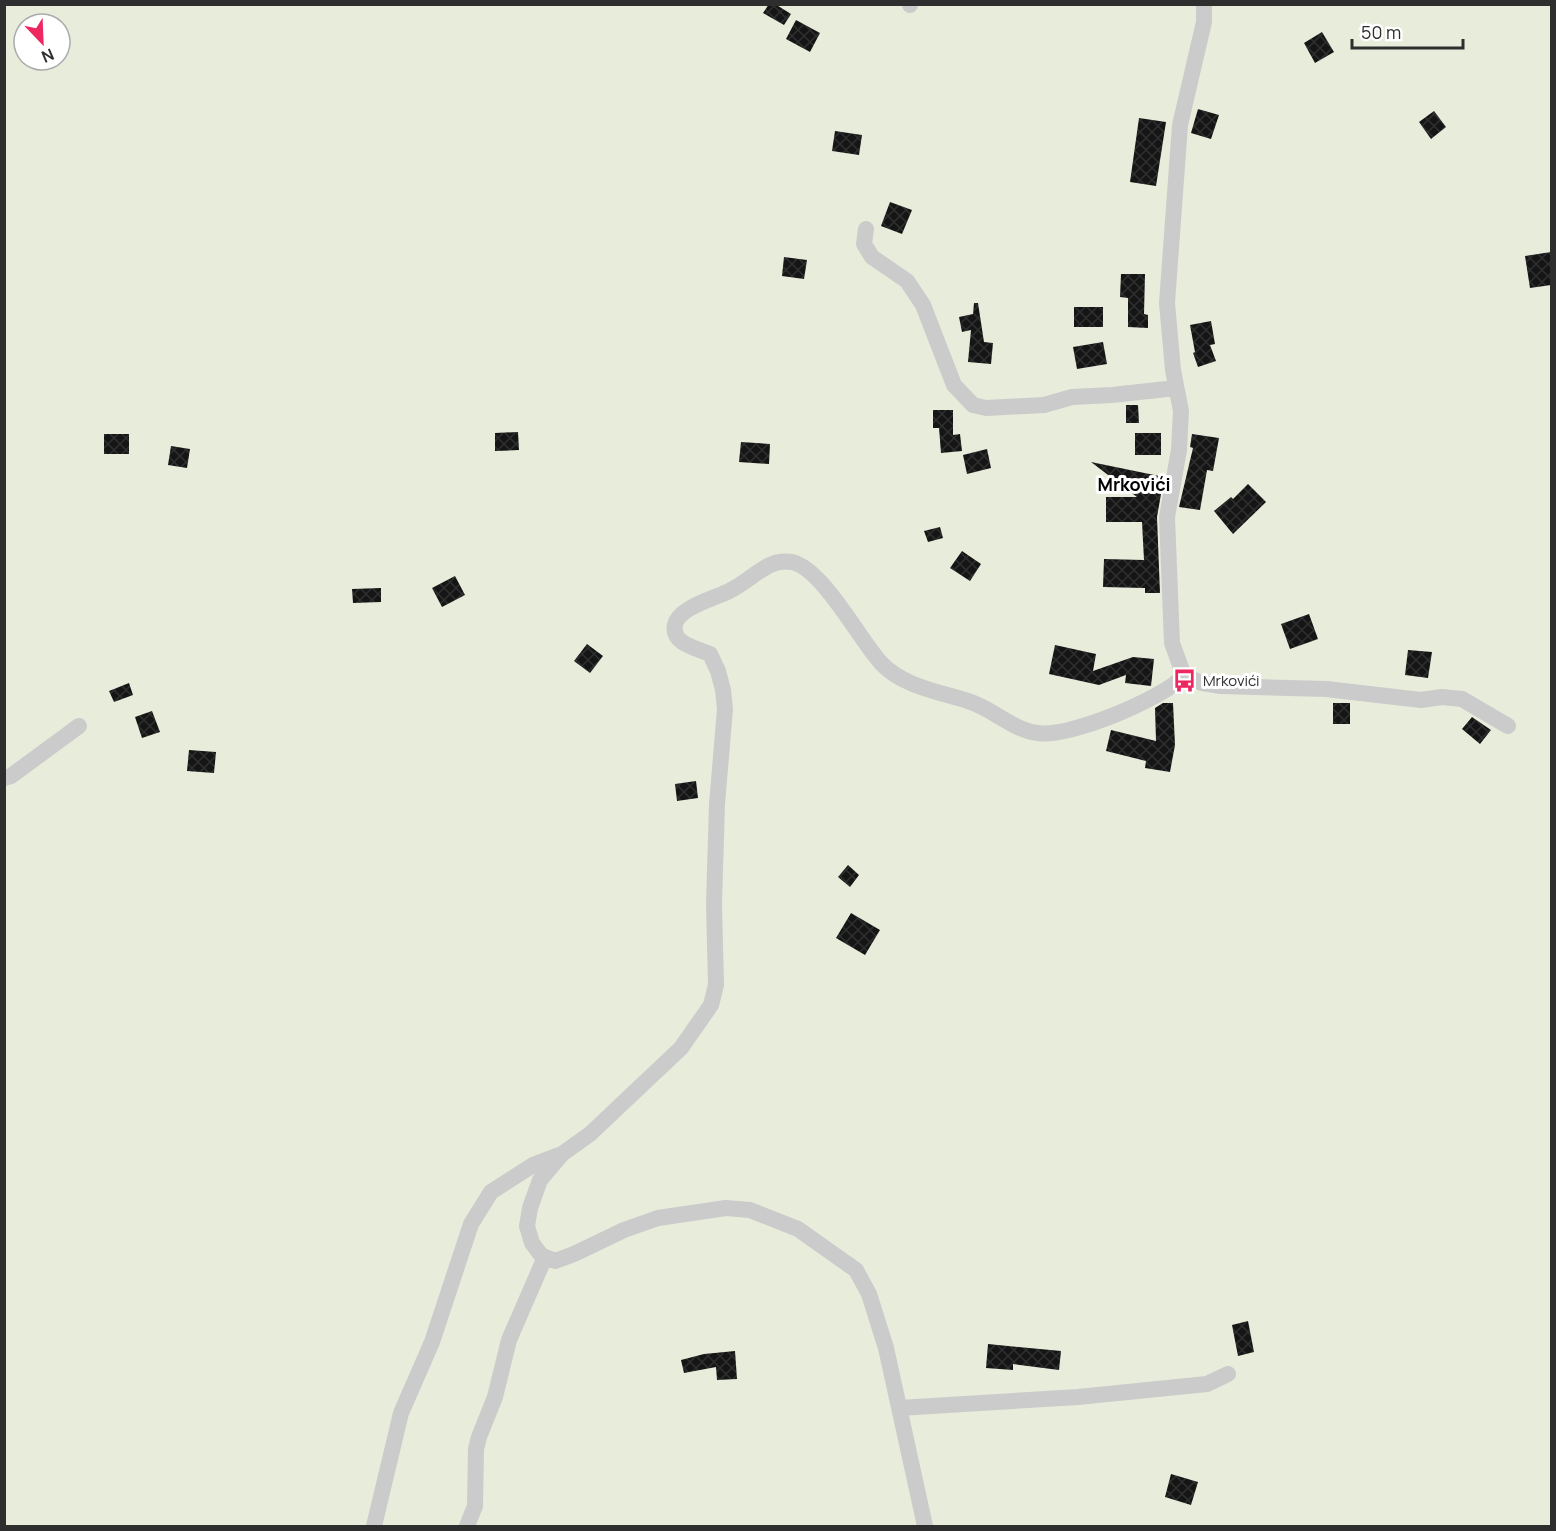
<svg xmlns="http://www.w3.org/2000/svg" width="1556" height="1531" font-family="Manrope,sans-serif">
  <defs>
    <pattern id="building-cross-hatch" width="8" height="8" patternUnits="userSpaceOnUse" patternTransform="scale(1.5)"><rect width="8" height="8" fill="#151515"/><path d="M0 0l8 8M0 8l8-8" fill="none" stroke="#2f2f2f"/></pattern>
  </defs>
  <rect width="100%" height="100%" fill="#fff"/>
  <path fill="#e8ecdb" fill-rule="evenodd" d="M5,5H1551V1526H5ZM24,24H60V60H24Z"/>
  <path fill="url(#building-cross-hatch)" d="M769,4H775L791,14L784,25L763,13Z
    M796,20L820,33L810,52L786,39Z
    M1322,32L1334,52L1315,63L1304,43Z
    M1198,109L1219,115L1211,139L1191,133Z
    M1434,111L1446,127L1431,139L1419,122Z
    M1139,118L1166,122L1156,186L1130,182Z
    M835,131L862,135L859,155L832,151Z
    M890,202L912,210L902,234L881,226Z
    M1551,252V285L1530,288L1525,256Z
    M784,257L807,260L804,279L782,276Z
    M1121,274H1145L1144,314L1148,315V328L1128,327V298L1120,297Z
    M974,303H978L984,342L993,343L991,364L968,362L971,330L962,332L959,317L973,314Z
    M1074,307H1103V327H1074Z
    M1211,321L1215,344L1210,345L1216,361L1198,367L1193,353L1195,352L1190,325Z
    M1103,342L1107,364L1077,369L1073,347Z
    M1126,405H1138L1139,423H1126Z
    M933,410H953V435L960,434L962,451L941,453L939,428H933Z
    M518,432L519,450L495,451V433Z
    M1135,433H1161V455H1135Z
    M104,434H129V454H104Z
    M1192,434L1219,438L1213,471L1207,470L1200,510L1179,507L1193,448L1190,447Z
    M741,442L770,444L769,464L739,462Z
    M171,446L190,449L187,468L168,465Z
    M987,449L991,468L967,474L963,455Z
    M1091,462L1164,477L1157,517L1160,593H1145V588L1103,587L1104,559L1144,560L1142,522H1106V497H1137Z
    M1248,484L1266,502L1233,534L1214,511L1231,497L1233,499Z
    M940,527L943,538L928,542L924,531Z
    M962,551L981,564L970,581L950,568Z
    M455,576L465,595L442,607L432,588Z
    M381,588V602L353,603L352,589Z
    M1309,614L1318,639L1290,649L1281,624Z
    M587,644L603,656L590,673L574,661Z
    M1055,645L1096,654L1093,671L1133,657L1154,659L1151,686L1125,683L1126,675L1099,685L1049,674Z
    M1408,650L1432,652L1428,678L1405,675Z
    M129,683L133,695L114,702L109,691Z
    M1163,703H1173L1175,745L1170,772L1145,768L1146,761L1106,751L1111,730L1156,741L1155,708Z
    M1333,703H1350V724H1333Z
    M152,711L160,732L142,738L135,717Z
    M1472,717L1491,730L1480,744L1462,729Z
    M189,750L216,752L214,773L187,771Z
    M696,781L698,798L677,801L675,784Z
    M848,865L859,875L850,887L838,877Z
    M851,913L880,930L865,955L836,938Z
    M1248,1321L1254,1352L1238,1356L1232,1325Z
    M988,1344L1061,1351L1059,1370L1013,1364V1370L986,1368Z
    M735,1351L737,1379L717,1380L716,1367L684,1373L681,1360L704,1354Z
    M1171,1474L1198,1482L1191,1505L1165,1497Z"/>
  <g fill="none" stroke-linecap="round" stroke-linejoin="round">
    <path stroke="#cbcbcb" stroke-width="16" d="M910,5V4
      M866,229L864,244L872,257L907,281L923,305L954,385L973,405L986,408L1044,405L1072,397L1112,395L1176,388
      M1184,676L1202,683L1221,686L1326,689L1421,700L1442,697L1462,699L1508,726
      M4,778L11,776L79,726
      M899,1408L1078,1397L1207,1384L1228,1374
      M374,1526L401,1413L432,1342L471,1224L491,1192L533,1165L559,1155
      M467,1526L475,1506L476,1449L479,1437L495,1397L509,1340L545,1257
      M925,1526L886,1348L869,1294L856,1270L798,1229L750,1210L726,1208L658,1218L624,1230L574,1254L555,1261L541,1255L532,1243L527,1226L530,1208L540,1180L562,1154L590,1134L681,1048L711,1005L716,985L714,904L717,804L725,709L723,690L718,671L710,654C697,648 671,644 675,625C678,607 717,598 731,590C745,583 756,572 770,565C776,562 784,561 792,562C823,569 859,639 881,663C902,686 940,692 968,701C992,708 1012,730 1038,733C1069,738 1162,699 1184,676L1172,643L1167,517L1179,450L1181,411L1173,370L1167,303L1180,125L1204,22V4"/>
  </g>
  <defs>
    <symbol id="bus-bare" viewBox="-9 -9 18 18"><path d="M-5-6H5V4H4V6H2V4H-2V6H-4V4H-5ZM-3.5-4V0h7V-4ZM-3.5 1.2v1.5H-2V1.2ZM2 1.2v1.5H3.5V1.2Z" fill="#ee2760" stroke="#fff" stroke-width="2.5" paint-order="stroke"/></symbol>
  </defs>
  <g fill-rule="evenodd">
    <use href="#bus-bare" x="1168" y="664" width="33" height="33"/>
  </g>
  <g text-anchor="middle" dominant-baseline="central" stroke-width="6" stroke-linejoin="round" paint-order="stroke">
    <g font-size="15" fill="#2e2e2e" stroke="#fff" text-anchor="start">
      <text x="1203" y="680">Mrkovići</text>
    </g>
    <g font-size="18" font-weight="bold" fill="#000" stroke="#fff">
      <text x="1134" y="484">Mrkovići</text>
    </g>
  </g>
  <rect width="1556" height="1531" fill="none" stroke="#2e2e2e" stroke-width="12"/>
  <g transform="translate(42 42) rotate(157)"><circle r="28" fill="#ffffff" stroke="#ababab" stroke-width="1.5"/>
  <path d="M0-4.5L10 22L0 15L-10 22Z" fill="#ee2760"/>
  <text y="-9" font-size="16" font-weight="bold" text-anchor="middle" fill="#2e2e2e">N</text>
  </g>
  <path d="M1352 39v9h111v-9" fill="none" stroke="#2e2e2e" stroke-width="3"/>
  <text x="1361" y="39" font-size="18" fill="#2e2e2e" stroke="#ffffff" stroke-width="4.5" paint-order="stroke">50 m</text>
</svg>
